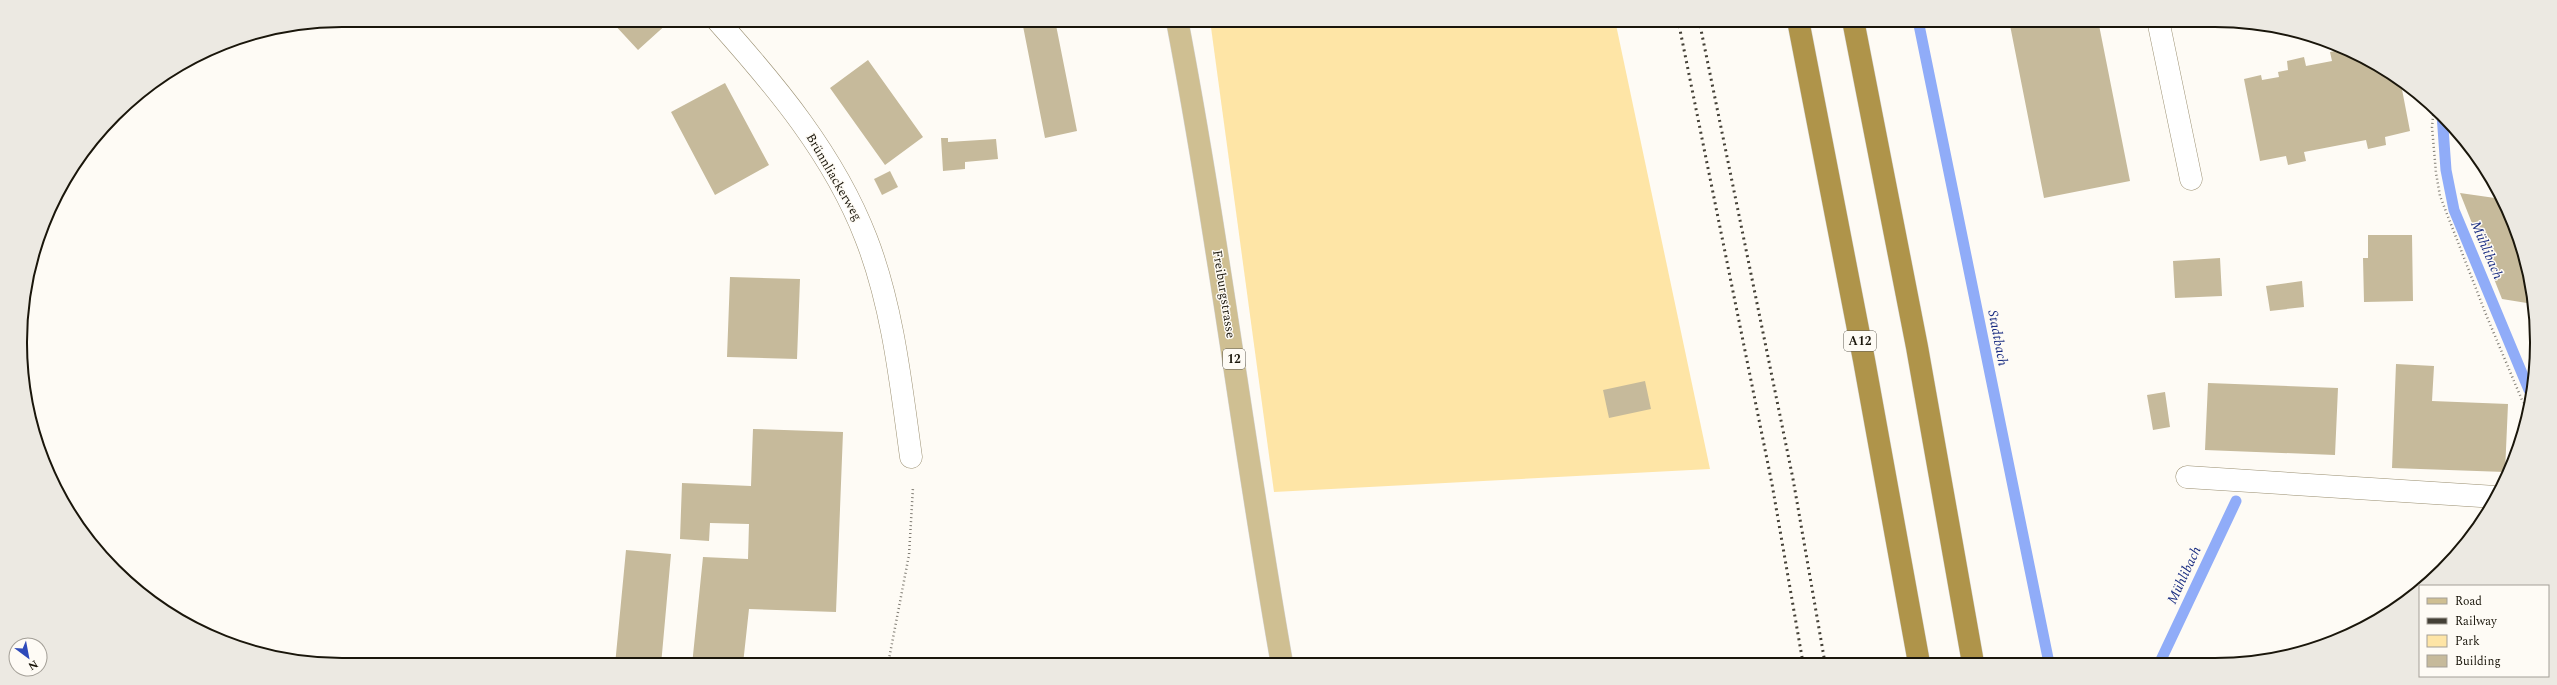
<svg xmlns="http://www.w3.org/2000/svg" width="2557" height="685" font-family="Spectral,serif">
  <rect width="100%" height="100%" fill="#fefbf5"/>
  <path fill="#fee5a6" d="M1210,20H1615L1710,469L1274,492Z"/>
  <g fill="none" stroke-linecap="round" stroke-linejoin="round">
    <path stroke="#90acf8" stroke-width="11" d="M1918,20L2049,663
      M2442,114L2446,170L2454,210L2529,390
      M2160,662L2236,501"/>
  </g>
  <path fill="#c6ba9b" d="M614,20H667L669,22L638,50L612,22Z
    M998,20H1055L1077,131L1045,138L1022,21L999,26Z
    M2009,20H2098L2130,181L2044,198Z
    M2346,49L2350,57L2358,55L2362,61L2366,60L2400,79L2410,131L2385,137L2386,145L2368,149L2366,140L2304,152L2306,161L2288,165L2286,156L2260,161L2244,79L2261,75L2262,80L2279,77L2278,72L2288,70L2287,61L2304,57L2306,66L2332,61L2330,52Z
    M868,60L923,137L885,165L830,88Z
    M725,83L769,165L715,195L671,112Z
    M941,138H948V142L996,139L998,159L965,162V169L943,171Z
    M890,171L898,187L882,195L874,179Z
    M2460,193L2502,199L2512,219L2531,279L2533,304L2502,299Z
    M2368,235H2412L2413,301L2364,302L2363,258H2368Z
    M2220,258L2222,296L2175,298L2173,261Z
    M730,277L800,279L797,359L727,357Z
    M2302,281L2304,307L2270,311L2266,286Z
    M2396,364L2434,366L2432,401L2508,404L2505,472L2392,468Z
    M1645,381L1651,409L1609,418L1603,390Z
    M2208,383L2338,388L2335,455L2205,450Z
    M2165,392L2170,427L2153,430L2147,395Z
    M753,429L843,432L836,612L749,609L743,664L692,665L703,557L748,559L749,524L710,523L709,541L680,539L682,483L751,486Z
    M626,550L671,554L661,665H615Z"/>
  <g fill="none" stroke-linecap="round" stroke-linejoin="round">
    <defs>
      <path id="minor" d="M717,20C776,86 834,155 866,238C893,307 901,385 911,457
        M2158,20L2191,179
        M2187,477L2496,497"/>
      <path id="major" d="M1177,20C1218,234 1244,450 1282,664"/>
      <path id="highway" d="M1798,20L1864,360L1919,663
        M1853,20L1917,347L1973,663"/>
    </defs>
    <use href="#minor" stroke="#9a8f71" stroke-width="23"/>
    <use href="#major" stroke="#d6d5d3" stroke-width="23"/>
    <use href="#highway" stroke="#d6d5d3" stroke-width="23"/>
    <path stroke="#817d74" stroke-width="2.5" stroke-dasharray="1 3" stroke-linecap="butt" d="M2434,107L2432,127L2436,173L2440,196L2487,317L2522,400L2529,410
      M888,664L909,555L913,487"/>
    <use href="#minor" stroke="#fff" stroke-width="22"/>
    <use href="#major" stroke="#cfbf92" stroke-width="22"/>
    <use href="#highway" stroke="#af944a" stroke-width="22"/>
    <path stroke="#444036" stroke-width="3" stroke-dasharray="2 4" stroke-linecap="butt" d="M1678,20L1772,484L1803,663
      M1699,20L1793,479L1825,663"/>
  </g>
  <g text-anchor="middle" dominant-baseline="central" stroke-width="3" stroke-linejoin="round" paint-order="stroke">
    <g fill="#fefbf5" stroke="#5e5b51" stroke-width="1">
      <rect x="1844" y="331" width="32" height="20" rx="3"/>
      <rect x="1223" y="349" width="22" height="20" rx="3"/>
    </g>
    <g font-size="12" font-weight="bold" fill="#1a160b">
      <text x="1860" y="341">A12</text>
      <text x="1234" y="359">12</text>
    </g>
    <g font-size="13" fill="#1a160b" stroke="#fefbf5">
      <text transform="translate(834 177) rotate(60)">Brünnliackerweg</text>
      <text transform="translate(1224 294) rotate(81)">Freiburgstrasse</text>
    </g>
    <g font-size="14" font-style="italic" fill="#192c81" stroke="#fefbf5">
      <text transform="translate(2487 250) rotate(67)">Mühlibach</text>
      <text transform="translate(1998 338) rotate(79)">Stadtbach</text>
      <text transform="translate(2184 575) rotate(-65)">Mühlibach</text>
    </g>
  </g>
  <path d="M0 0H2557V685H0ZM342 27H2215A315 315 0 0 1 2530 342V343A315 315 0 0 1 2215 658H342A315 315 0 0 1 27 343V342A315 315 0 0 1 342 27Z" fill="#ece9e2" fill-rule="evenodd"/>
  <path fill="none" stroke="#1a160b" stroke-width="2" d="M342 27H2215A315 315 0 0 1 2530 342V343A315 315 0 0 1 2215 658H342A315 315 0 0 1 27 343V342A315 315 0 0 1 342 27Z"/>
  <rect x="2419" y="585" width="130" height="92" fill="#fefbf5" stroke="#a39f97"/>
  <rect x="2427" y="598" width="20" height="6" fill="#cfbf92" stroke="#a39f97"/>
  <text x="2455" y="605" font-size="12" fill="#1a160b">Road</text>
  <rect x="2427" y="618" width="20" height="6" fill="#444036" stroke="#a39f97"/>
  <text x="2455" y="625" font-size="12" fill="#1a160b">Railway</text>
  <rect x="2427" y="635" width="20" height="12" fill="#fee5a6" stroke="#a39f97"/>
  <text x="2455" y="645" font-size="12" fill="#1a160b">Park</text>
  <rect x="2427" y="655" width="20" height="12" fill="#c6ba9b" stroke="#a39f97"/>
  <text x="2455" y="665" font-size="12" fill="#1a160b">Building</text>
  <g transform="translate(28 657) rotate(148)"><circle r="19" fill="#fefbf5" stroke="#a39f97"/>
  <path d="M0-3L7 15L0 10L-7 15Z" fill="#2e4aba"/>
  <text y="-6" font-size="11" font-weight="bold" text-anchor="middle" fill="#1a160b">N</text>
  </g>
</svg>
